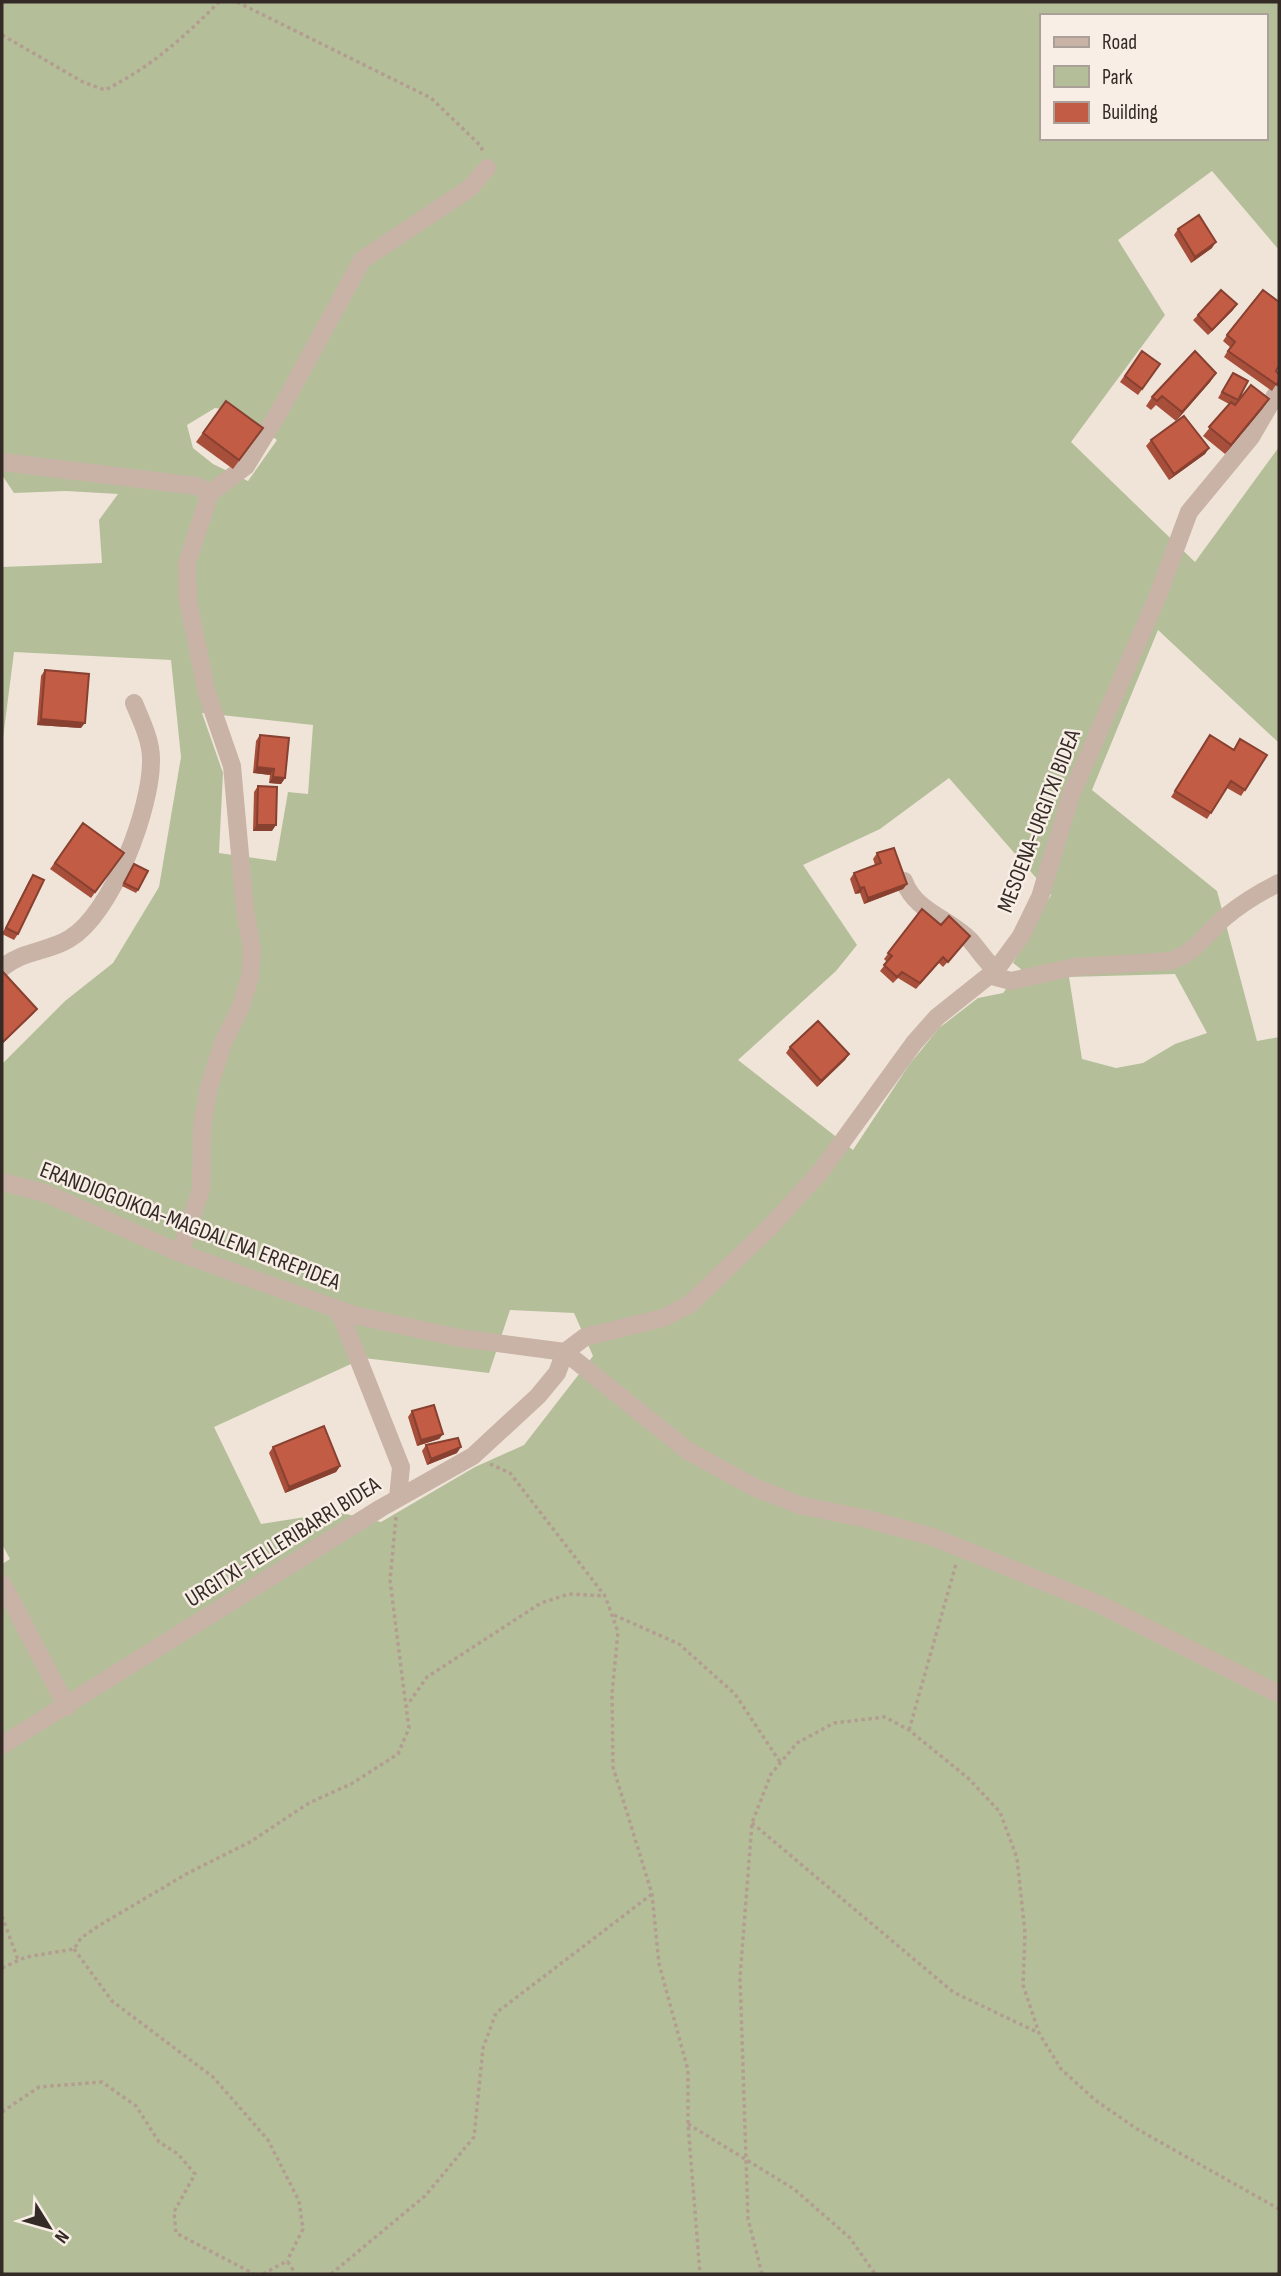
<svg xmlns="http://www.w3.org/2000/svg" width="1281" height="2276" font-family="'Sofia Sans Condensed',sans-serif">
  <rect width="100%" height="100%" fill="#f0e4d9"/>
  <path fill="#b4bf9a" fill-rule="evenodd" d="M2,2H1279V250L1212,171L1118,240L1165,315L1071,442L1195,562L1279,447V743L1158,630L1092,790L1217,891L1257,1041L1279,1037V2274H2V1564L10,1559L2,1544V1064L65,1001L113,963L159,887L181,757L171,660L14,652L2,746V567L102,563L99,520L118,494L66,491L14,493L2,475ZM1041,16H1265V138H1041ZM215,408L234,411L277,440L248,481L213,464L193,448L187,425ZM202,713L313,725L308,794L288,792L276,861L219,853L223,773ZM949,778L1051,895L1013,963L1021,969L1003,993L978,998L939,1028L909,1065L853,1150L738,1060L836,971L857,945L803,865L880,829ZM1175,974L1207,1033L1175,1044L1143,1063L1116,1068L1082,1059L1069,977ZM510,1310L574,1313L593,1356L524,1445L475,1467L381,1522L337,1512L261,1524L214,1427L364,1358L489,1373Z"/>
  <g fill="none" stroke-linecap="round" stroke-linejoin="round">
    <path stroke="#b39d90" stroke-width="3.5" stroke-dasharray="3.5 3.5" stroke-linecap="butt" d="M237,2L431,98L481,146L483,153
      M2,35L83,82L105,90C151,67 183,38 219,2
      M490,1464L510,1473L605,1596L618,1632L612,1694L613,1767L652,1894L659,1964L688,2070V2124L700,2274
      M396,1517L390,1580L406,1707
      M614,1615L679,1644L735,1694L780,1762
      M909,1730L956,1564
      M752,1823L953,1992L1039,2033
      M2,1916L18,1960
      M74,1949L112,2001L213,2077L268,2140L299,2201L303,2229L287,2261
      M2,1968L26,1957L74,1949L81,1938L100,1925L188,1873L250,1842L309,1803L351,1784L398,1754L409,1728L406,1707L427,1677L541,1603L569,1594L605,1596
      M2,2112L39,2087L102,2082L136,2106L159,2142L178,2154L195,2174L174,2212L176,2233L254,2274
      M688,2124L794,2189L850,2238L875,2274
      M263,2274L287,2261L296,2274
      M331,2274L425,2196L474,2137L483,2048L496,2013L652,1894
      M762,2274L748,2219L740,1977L752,1823L771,1774L797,1743L834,1723L885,1717L909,1730L968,1778L1000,1812L1017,1858L1025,1933L1023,1985L1039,2033L1061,2069L1095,2100L1137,2129L1279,2209"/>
    <path stroke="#c8b3a6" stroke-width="18" d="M2,462L197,486L210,493L187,563L188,601L207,694L232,766L245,910L252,949L250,977L241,1006L223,1043L209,1087L202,1127L201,1189L180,1253
      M210,493L246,466L283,405L362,260L470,188L487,168
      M904,881C915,911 948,918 970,940C979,950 985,961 996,970
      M2,968C23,950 48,952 69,939C112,914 152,807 151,759C151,740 141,720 134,703
      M992,976L1011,981L1074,967L1170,961C1196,953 1205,935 1224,918C1241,904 1260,892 1279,883
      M2,1182L45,1193L180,1253L354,1315L459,1338L565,1352L688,1451L754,1487L799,1505L867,1519L933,1537L1101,1605L1279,1694
      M334,1308L342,1318L401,1467L398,1498
      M565,1352L585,1337L663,1318L690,1304L770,1227L821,1171L914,1043L937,1017L996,970L1021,936L1040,897L1071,795L1157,598L1189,512L1251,437L1279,389
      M2,1583L67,1707
      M2,1745L381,1508L473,1456L538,1396L557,1373L565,1352"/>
  </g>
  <path fill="#a74f3b" d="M1178,229L1212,248L1191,263L1174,235Z
    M1233,310L1208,335L1193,320L1198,315Z
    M1227,335L1276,371L1279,380L1272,391L1224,357L1230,347L1223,341Z
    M1142,351L1160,364L1138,395L1120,382Z
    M1216,373L1210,382L1176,421L1156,405L1151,410L1146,406L1152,397Z
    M1233,373L1248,381L1235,405L1263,408L1225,454L1203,436L1229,404L1218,398Z
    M226,401L263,428L233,469L196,442Z
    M1151,440L1209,448L1205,454L1169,480L1146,446Z
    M45,670L81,728L37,725L41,676Z
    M260,735L285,778L281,784L269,783L270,775L253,773L256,741Z
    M1206,741L1245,790L1241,796L1227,788L1207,819L1171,797Z
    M258,786L272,831H253L254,792Z
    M83,823L124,853L91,898L50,869Z
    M877,853L907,884L903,889L864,904L860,893L855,894L850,879L854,873L875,865L873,859Z
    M132,867L138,890L136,893L122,886Z
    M33,875L18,934L14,940L2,934L29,881Z
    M922,909L941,925L966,942L943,967L939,963L916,989L898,978L893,983L880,971L887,962L884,959Z
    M790,1047L849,1054L845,1060L817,1087L786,1053Z
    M412,1411L443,1434L439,1439L417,1446L408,1417Z
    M426,1445L457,1453L427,1465L422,1451Z
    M273,1447L340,1466L336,1472L285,1493L269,1453Z"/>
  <path fill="#884030" d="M1216,242L1212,248L1191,263L1195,257Z
    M1237,304L1233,310L1208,335L1212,330Z
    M1216,373L1210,382L1176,421L1182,412Z
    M1269,399L1263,408L1225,454L1231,445Z
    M1209,448L1205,454L1169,480L1174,474Z
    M41,719L85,723L81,728L37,725Z
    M257,767L274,769L270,775L253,773Z
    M273,777L285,778L281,784L269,783Z
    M257,825H276L272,831H253Z
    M907,884L903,889L864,904L868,898Z
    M864,887L860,893L855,894L860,888Z
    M37,1009L33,1014L2,1044V1043Z
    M849,1054L845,1060L817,1087L821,1081Z
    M443,1434L439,1439L417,1446L421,1440Z
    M461,1447L457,1453L427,1465L431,1459Z
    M340,1466L336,1472L285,1493L289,1487Z"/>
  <path fill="#c25c45" stroke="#884030" stroke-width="2" d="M1199,215L1216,242L1195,257L1178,229Z
    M1221,290L1237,304L1212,330L1198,315Z
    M1263,290L1279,302V366L1276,371L1279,374V380L1277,385L1228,351L1235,342L1227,335Z
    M1142,351L1160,364L1142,389L1125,376Z
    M1195,351L1216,373L1182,412L1162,396L1157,401L1152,397Z
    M1233,373L1248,381L1238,400L1222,392Z
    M1251,385L1269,399L1231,445L1209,427L1231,402L1235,405Z
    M226,401L263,428L239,460L203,433Z
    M1184,416L1209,448L1174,474L1151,440Z
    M45,670L89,674L85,723L41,719Z
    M260,735L289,738L285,778L273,777L274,769L257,767Z
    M1210,735L1234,750L1240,739L1267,755L1245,790L1231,781L1211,813L1175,791Z
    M258,786L277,787L276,825H257Z
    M83,823L124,853L95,892L55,863Z
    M894,848L907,884L868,898L864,887L860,888L854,873L881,863L877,853Z
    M134,864L148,871L138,890L124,883Z
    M33,875L44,880L18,934L6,928Z
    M922,909L941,925L949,916L970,936L948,962L943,957L920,983L902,972L897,977L884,965L892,956L888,953Z
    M3,972L37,1009L2,1043V973Z
    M818,1021L849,1054L821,1081L790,1047Z
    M434,1405L443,1434L421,1440L412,1411Z
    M324,1426L340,1466L289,1487L273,1447Z
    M458,1438L461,1447L431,1459L426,1445Z"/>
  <g text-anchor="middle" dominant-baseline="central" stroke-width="5" stroke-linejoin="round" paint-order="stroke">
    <g font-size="23" fill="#342a26" stroke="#f8eee5">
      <text transform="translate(1039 821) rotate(-69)">MESOENA-URGITXI BIDEA</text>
      <text transform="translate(190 1226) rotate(21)">ERANDIOGOIKOA-MAGDALENA ERREPIDEA</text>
      <text transform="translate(283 1542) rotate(-32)">URGITXI-TELLERIBARRI BIDEA</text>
    </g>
  </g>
  <rect width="1281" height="2276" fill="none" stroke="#342a26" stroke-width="7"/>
  <rect x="1040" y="14" width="228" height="126" fill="#f8eee5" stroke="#aaa099" stroke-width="2"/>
  <rect x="1054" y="37" width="35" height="10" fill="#c8b3a6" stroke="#aaa099" stroke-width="2"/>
  <text x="1102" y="49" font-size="21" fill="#342a26">Road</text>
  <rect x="1054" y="66" width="35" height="21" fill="#b4bf9a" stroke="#aaa099" stroke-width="2"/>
  <text x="1102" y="84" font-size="21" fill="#342a26">Park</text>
  <rect x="1054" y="102" width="35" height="21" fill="#c25c45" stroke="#aaa099" stroke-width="2"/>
  <text x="1102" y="119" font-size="21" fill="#342a26">Building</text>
  <g transform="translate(49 2227) rotate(127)" stroke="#f8eee5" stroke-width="5" paint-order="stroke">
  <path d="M0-5L12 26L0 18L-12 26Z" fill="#342a26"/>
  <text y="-10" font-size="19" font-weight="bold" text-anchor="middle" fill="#342a26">N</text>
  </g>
</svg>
